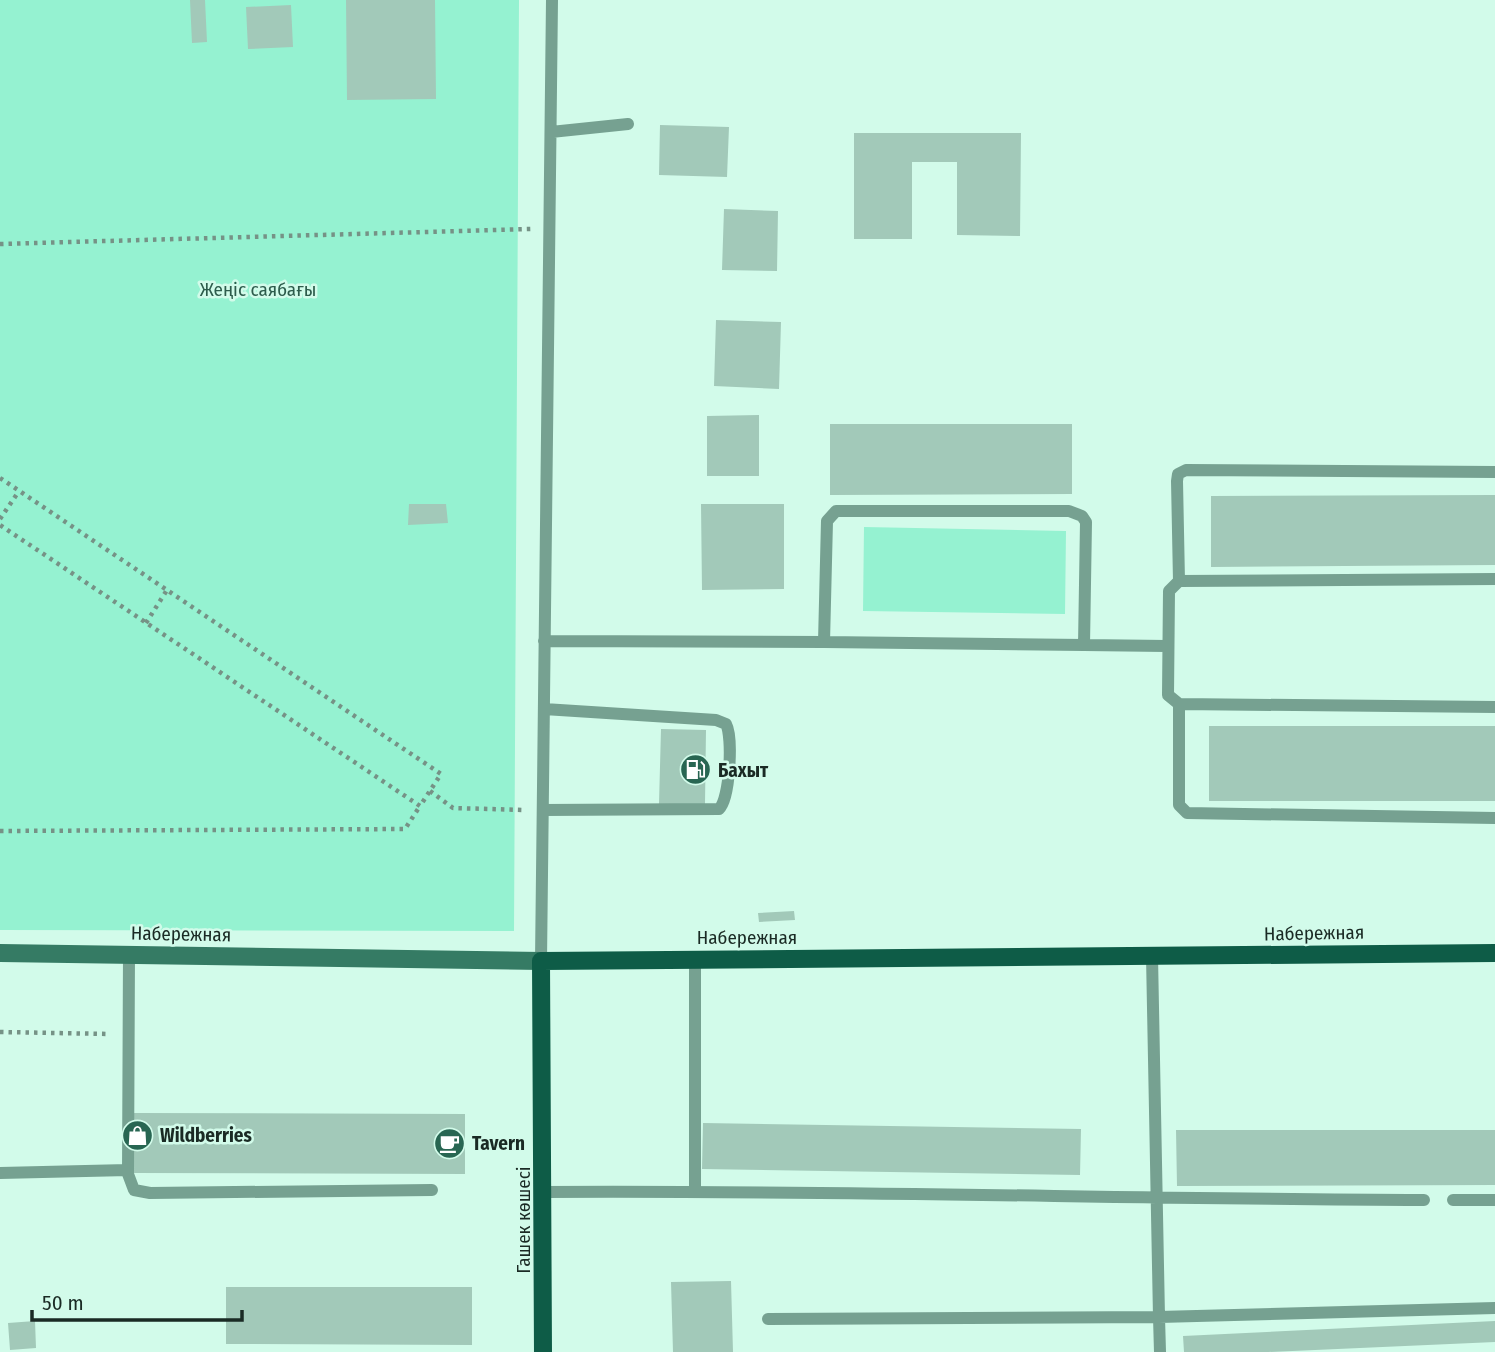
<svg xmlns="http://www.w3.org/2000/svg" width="1495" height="1352" font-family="'Fira Sans Condensed',sans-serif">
  <rect width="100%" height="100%" fill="#d2fbea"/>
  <path fill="#95f2d1" d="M0,0H519L514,931L0,930Z
    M864,527L1066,531L1065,614L863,611Z"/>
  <path fill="#a2c9b9" d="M190,0H205L207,42L192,43Z
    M346,0H435L436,99L347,100Z
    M291,5L293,47L248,49L246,7Z
    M660,125L729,127L727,177L659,175Z
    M854,133H1021L1020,236L957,235V162H912V239H854Z
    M724,209L778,211L777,271L722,270Z
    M716,320L781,322L779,389L714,386Z
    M759,415V476H707V416Z
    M830,424H1072V494L830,495Z
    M1495,495V565L1211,567V496Z
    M409,504H446L448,523L408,525Z
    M701,504H784V589L702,590Z
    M1209,726H1495V801H1209Z
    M661,729L706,730L705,804H659Z
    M794,911L795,920L759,922L758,913Z
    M133,1113L465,1114V1174L133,1173Z
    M703,1123L1081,1129L1080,1175L702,1169Z
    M1176,1130H1495V1185L1177,1186Z
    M731,1281L733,1352H673L671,1282Z
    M226,1287H472V1345L226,1344Z
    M35,1321L36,1348L10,1350L8,1323Z
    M1495,1321V1342L1268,1352H1184L1183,1336Z"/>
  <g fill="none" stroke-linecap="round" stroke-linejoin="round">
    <path stroke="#769286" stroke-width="4.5" stroke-dasharray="3.5 5" stroke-linecap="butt" d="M0,244L531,229
      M0,478L441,774L420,806L0,525
      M0,519L19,491
      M146,623L167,590
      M430,791L453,808L525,810
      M0,831L405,829L420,806
      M0,1032L110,1034"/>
    <path stroke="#76a191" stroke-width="12" d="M551,132L628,124
      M1495,579L1179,581L1169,591L1168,695L1179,704L1495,707
      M1179,581L1177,481L1178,474L1186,470L1495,472
      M544,641L824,642L827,521L836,511H1069L1082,516L1086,522L1084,645L824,642
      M1084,645L1166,646
      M1179,704V805L1187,813L1495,818
      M543,810L719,809C730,799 733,737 726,724L716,720L544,709
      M129,954L128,1174L134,1190L150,1193L432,1190
      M1152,956L1159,1317L1495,1308
      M541,961L552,0
      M0,1173L128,1170
      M695,1191V958
      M544,1192C838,1190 1131,1199 1424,1200
      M1453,1200H1495
      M768,1319L1159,1317L1160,1352"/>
    <path stroke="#357b64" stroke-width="18" d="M0,953L541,961"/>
    <path stroke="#0e5c47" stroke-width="18" d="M543,1352L541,961L1495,953"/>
  </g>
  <defs>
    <symbol id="fuel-disc" viewBox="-11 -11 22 22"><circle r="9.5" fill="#286652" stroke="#d2fbea"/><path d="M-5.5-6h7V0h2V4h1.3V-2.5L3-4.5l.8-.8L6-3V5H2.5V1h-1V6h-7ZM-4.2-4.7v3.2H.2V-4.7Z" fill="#fff"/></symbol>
    <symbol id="shop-disc" viewBox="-11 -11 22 22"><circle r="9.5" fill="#286652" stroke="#d2fbea"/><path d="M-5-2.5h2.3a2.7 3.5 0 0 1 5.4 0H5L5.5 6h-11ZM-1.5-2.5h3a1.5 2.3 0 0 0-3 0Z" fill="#fff"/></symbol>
    <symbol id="cafe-disc" viewBox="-11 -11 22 22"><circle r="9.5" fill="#286652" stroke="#d2fbea"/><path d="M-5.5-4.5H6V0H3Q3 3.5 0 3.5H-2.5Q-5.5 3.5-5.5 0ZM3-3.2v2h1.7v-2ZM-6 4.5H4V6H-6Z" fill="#fff"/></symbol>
  </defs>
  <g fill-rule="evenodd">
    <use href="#fuel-disc" x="678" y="752" width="35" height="35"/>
    <use href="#shop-disc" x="120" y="1118" width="35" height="35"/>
    <use href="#cafe-disc" x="432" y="1126" width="35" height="35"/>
  </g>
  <g text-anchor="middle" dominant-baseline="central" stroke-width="5" stroke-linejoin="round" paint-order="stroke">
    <g font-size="19" fill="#2d5c4c" stroke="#d2fbea">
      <text x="258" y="289">Жеңіс саябағы</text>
    </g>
    <g font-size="19" font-weight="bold" fill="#1a2a24" stroke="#d2fbea" text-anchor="start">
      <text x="718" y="770">Бахыт</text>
      <text x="160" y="1135">Wildberries</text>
      <text x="472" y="1143">Tavern</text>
    </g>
    <g font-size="19" fill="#1a2a24" stroke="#d2fbea">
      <text transform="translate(1314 933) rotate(-1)">Набережная</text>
      <text transform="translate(181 934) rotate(1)">Набережная</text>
      <text x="747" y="937">Набережная</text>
      <text transform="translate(523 1220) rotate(-90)">Гашек көшесі</text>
    </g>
  </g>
  <path d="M32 1310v10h210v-10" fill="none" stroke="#1a2a24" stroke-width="3.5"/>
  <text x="42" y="1310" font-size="21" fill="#1a2a24" stroke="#d2fbea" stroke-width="5" paint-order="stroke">50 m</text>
</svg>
